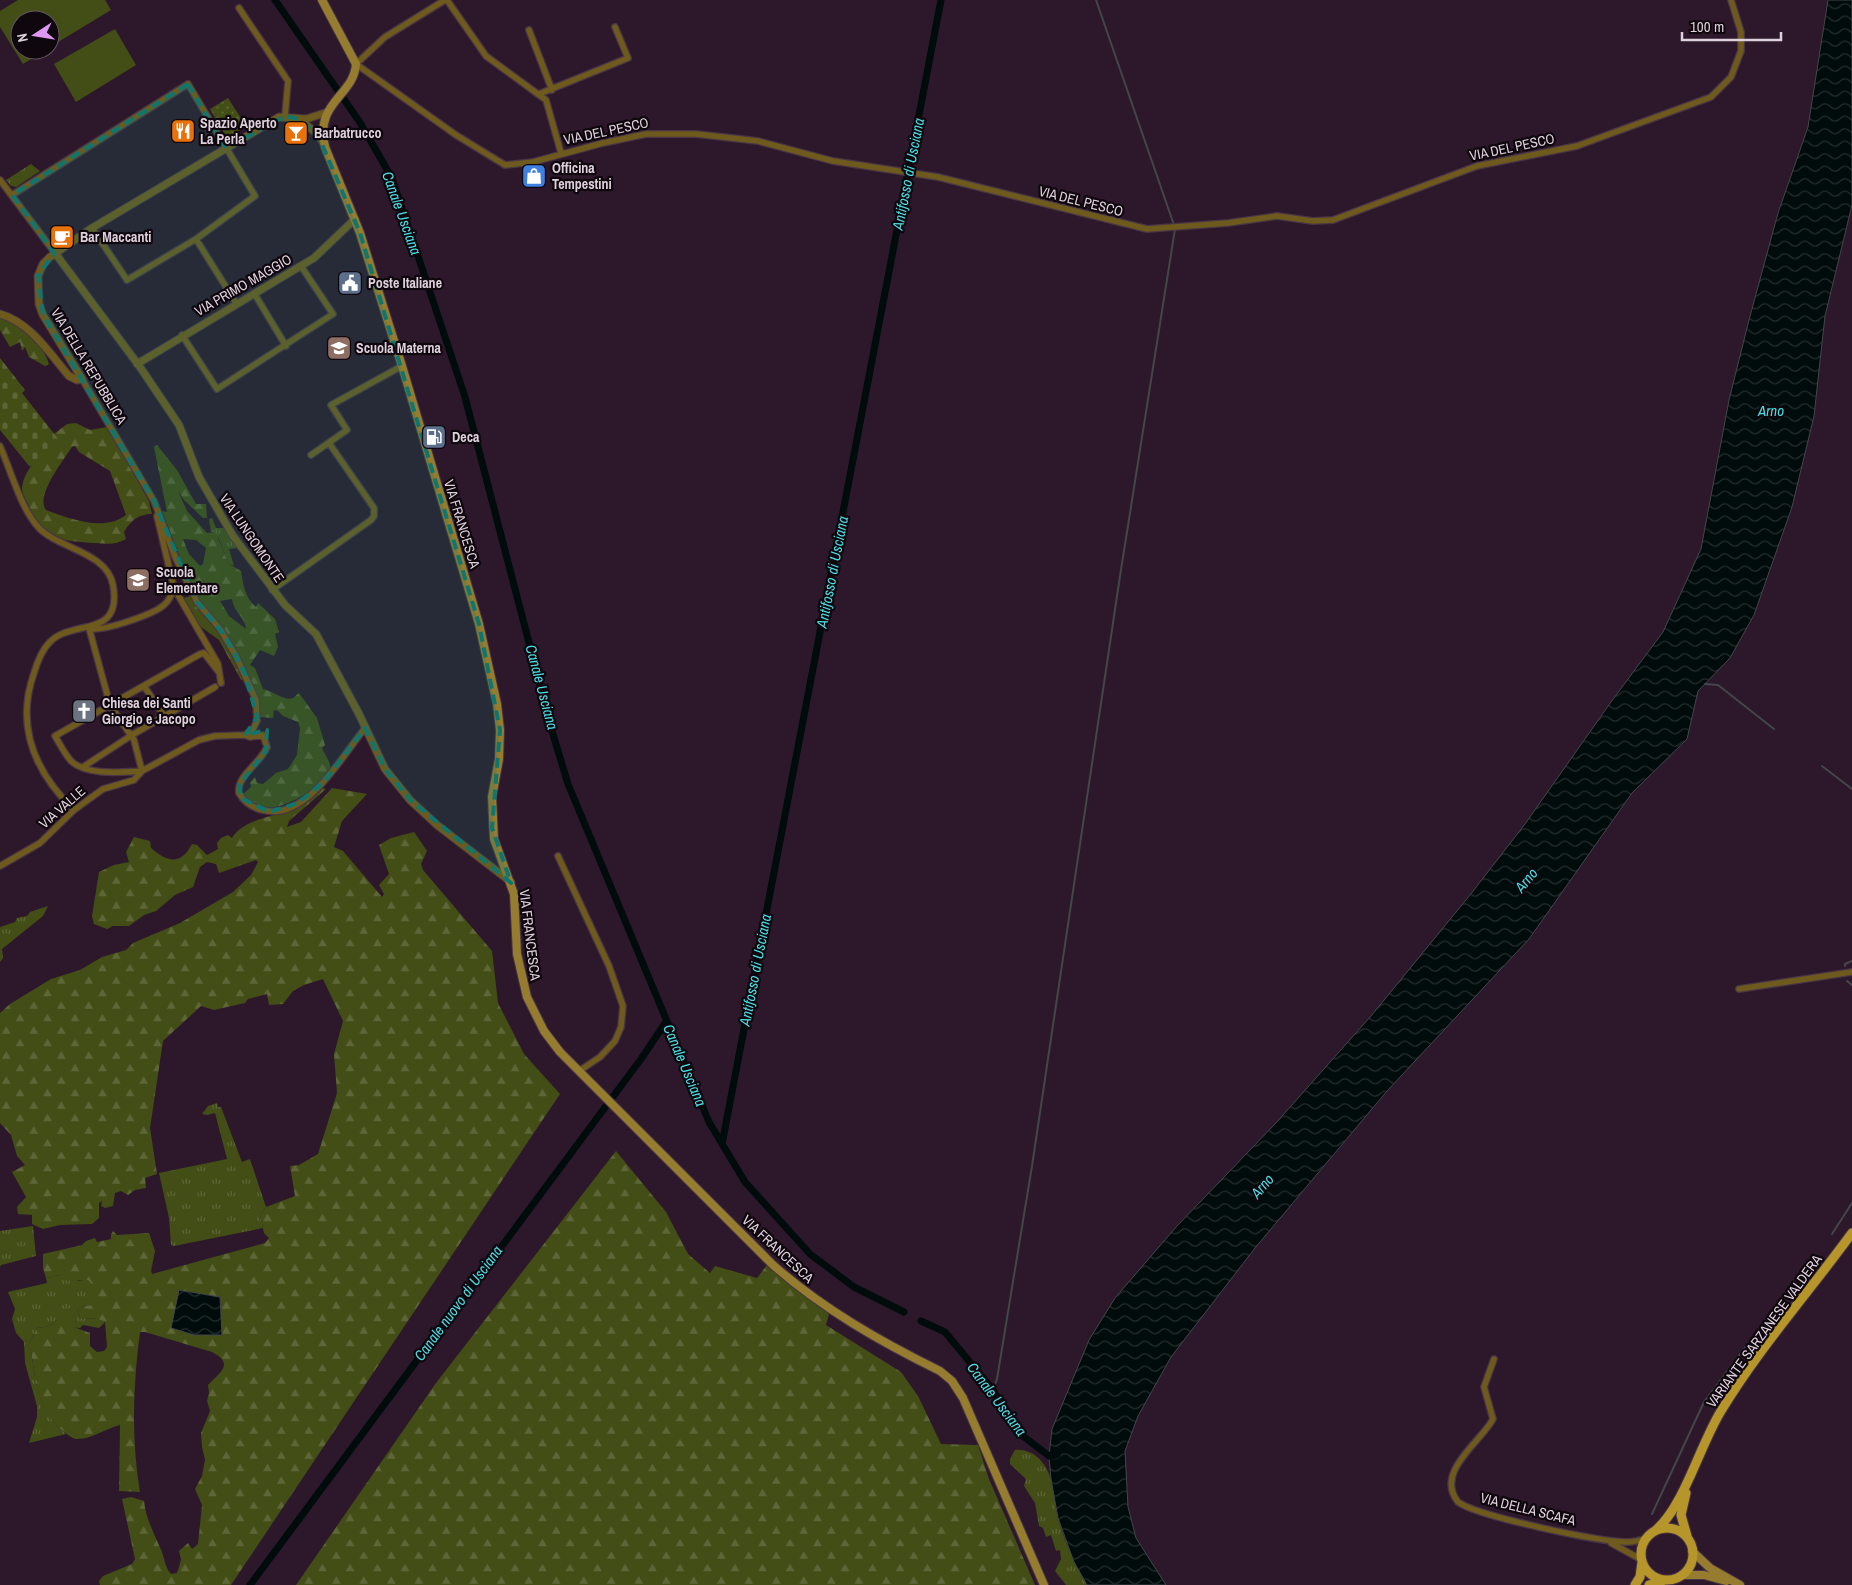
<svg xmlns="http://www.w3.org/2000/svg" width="1852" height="1585" font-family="'Archivo Narrow',sans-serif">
  <defs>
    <pattern id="grass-tufts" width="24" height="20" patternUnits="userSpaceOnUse" patternTransform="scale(1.25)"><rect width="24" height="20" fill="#434d16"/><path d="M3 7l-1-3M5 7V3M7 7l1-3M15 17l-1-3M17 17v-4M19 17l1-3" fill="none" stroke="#5e6637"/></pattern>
    <pattern id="forest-firs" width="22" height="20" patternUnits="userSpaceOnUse" patternTransform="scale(1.25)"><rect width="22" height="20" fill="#434d16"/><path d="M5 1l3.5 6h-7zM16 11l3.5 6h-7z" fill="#5e6637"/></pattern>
    <pattern id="cemetery-stones" width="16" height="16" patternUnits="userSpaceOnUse" patternTransform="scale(1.25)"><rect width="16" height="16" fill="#434d16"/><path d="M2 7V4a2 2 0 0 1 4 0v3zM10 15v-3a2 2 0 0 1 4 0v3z" fill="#5e6637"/></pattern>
    <pattern id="park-dots" width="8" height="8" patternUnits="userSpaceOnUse" patternTransform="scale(1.25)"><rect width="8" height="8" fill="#434d16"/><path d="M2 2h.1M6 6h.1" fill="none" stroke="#5e6637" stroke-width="1.8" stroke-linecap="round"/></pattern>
    <pattern id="water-waves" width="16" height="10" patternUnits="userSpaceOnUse" patternTransform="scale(1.25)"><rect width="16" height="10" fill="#000b0c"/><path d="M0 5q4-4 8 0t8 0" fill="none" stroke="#252e2f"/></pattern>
  </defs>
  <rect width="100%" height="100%" fill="#2c182a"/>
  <path fill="url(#grass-tufts)" d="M31,164L40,171L16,187L11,186L6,180Z
    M212,518L216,528H225L238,548L229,549L234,566L229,564L218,537L215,541V532H211L209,519Z
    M48,906L43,916L2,949L3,958L0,962V927L15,922L17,918L27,916L30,912Z
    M217,1103L218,1107H221L242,1162L250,1159L266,1207L260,1215L263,1228L174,1246L171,1245L169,1218L159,1173L227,1159L215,1113L207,1115L202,1114L208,1106Z
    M33,1226L36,1256L1,1265L0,1267V1231Z
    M59,1275L79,1281L88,1279L92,1285V1305L83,1306L77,1311L80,1318L98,1319L105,1322L99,1328L83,1325L80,1328L70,1327L56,1320L50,1326L37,1328L28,1346L31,1351C36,1383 38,1412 66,1434L29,1443L37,1417V1406L25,1363L24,1342L16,1333L12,1319L15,1309L8,1292L47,1283L46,1278Z
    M1015,1450C1025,1449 1036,1454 1042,1462C1055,1477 1053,1500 1058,1518C1064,1541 1075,1564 1087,1585H1066L1055,1571L1061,1559L1060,1550L1056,1551L1051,1535L1046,1537L1043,1528L1039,1526L1035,1503L1024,1486L1026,1479L1010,1464V1459Z"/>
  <path fill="url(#forest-firs)" fill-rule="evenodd" d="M0,318C19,323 44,345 49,364L45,366L29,357L25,347L22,351L20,342L10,347L0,330Z
    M76,423L90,430L107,427L149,501L152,514C139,514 131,520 124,532L126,539C116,545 107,544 96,543C61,541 45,540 29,506C27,501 22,494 22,488C24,467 44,453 58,440L54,434L67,424ZM75,446L79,452L110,471L126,515C104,532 70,519 46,510C35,496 63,461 72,447Z
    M157,445L177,470L196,504H206L207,518H203L184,500L178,491L187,511L207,533L215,532V539L217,536L229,564L241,571C243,584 245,598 256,607L258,603L275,619L279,632L275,634L278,647L274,656L260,650L250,665L255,668L263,689C271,690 286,702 293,698C295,697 297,694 299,693L317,718L325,745L322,748C324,753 329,760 330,765C332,783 288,806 274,807C261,808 251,804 243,794L251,787L250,783L255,777L257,783L263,784L276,773L288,769L297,755L300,728L298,722L283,716L278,711L274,710L273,718L260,717L258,701L250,678L241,680L219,640L201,627L183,598L195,595L162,511L167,512L154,447ZM183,539L196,540L206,548L203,564L200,566L189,554ZM232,599C234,613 245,617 246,629L229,616L220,601Z
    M323,788L326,789L289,821L287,827L301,822L332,788L367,794L342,821L334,847L343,851L382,897L384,894L379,885L389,874L379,845L391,838L414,832L427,851L421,864L423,870L492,951L498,1003L524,1054L560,1094L231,1585H100L99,1581L103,1576L132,1564L135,1559L122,1499L131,1497L144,1501C146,1520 155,1535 162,1552C165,1561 165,1567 171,1574L177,1573L181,1560L179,1551L188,1543L192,1549L198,1544L202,1505L195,1489L202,1476L205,1460L202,1447L201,1433L210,1411L207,1401L209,1393L208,1385C220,1372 235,1364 212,1352L145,1332H140C133,1385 131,1439 140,1492L119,1491L120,1425C106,1428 91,1440 76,1439C71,1438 67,1434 63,1431C37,1411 36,1381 31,1351L28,1346L37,1328L50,1326L56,1320L90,1333V1346L97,1352L104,1351L107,1347L105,1322L98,1319L80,1318L77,1311L83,1306L92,1305L88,1291L92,1285L88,1280L67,1281L59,1275L46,1278L43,1268V1254L82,1245L86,1241L95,1238L97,1242L111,1239V1234L113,1231L117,1235L149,1233L155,1251L151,1271L152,1274L265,1243L269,1238L264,1233L260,1215L266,1207L295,1196L290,1166L299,1165L318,1154L337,1093L334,1054L343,1021L323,979L304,985L293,991L283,1004L269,1005L267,994L248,999L245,1003L214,1010L201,1006L163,1041L150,1128L157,1174L145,1178L146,1188L135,1190L128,1195L121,1191L115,1193L113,1206L105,1208L101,1206L102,1201L99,1203V1218L92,1224L60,1225L43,1229L32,1224V1215L18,1214L17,1207L26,1197L12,1172L25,1165L17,1156L11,1135L0,1123V1013L10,1004L51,979L80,970L102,957L126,950L133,943L180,923L233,892L251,875L258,862L256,860L219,873L216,864L207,862L200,867L193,887L175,895L156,911L144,915L129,926H113L107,929L94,924L92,916L99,872L114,865L129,862L126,852L134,837L150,841L151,848C168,863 181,865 192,844L197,845L207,855L218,849L217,843L221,838L228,835L232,838C245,818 275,817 294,808C304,802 314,794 323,788ZM179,1291L220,1297L222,1335H194Z
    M616,1151L666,1212L688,1254L710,1273L715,1266L757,1278L767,1265L829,1314L826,1325L901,1372L918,1396L941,1444L978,1445L989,1479L1035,1585H296L436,1383Z"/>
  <path fill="url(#cemetery-stones)" d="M0,358L25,390L22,393L59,440L30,467L0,430Z"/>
  <path fill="url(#park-dots)" d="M228,98L246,126L227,138L210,109Z"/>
  <path fill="#434d16" d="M18,0H105L111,10L50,47V20H20V50H46L23,64L0,27V11Z
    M115,29L136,65L76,102L54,64Z"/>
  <path fill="url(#water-waves)" stroke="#43464a" d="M1828,0H1852V205L1825,316L1814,416L1792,507L1754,615L1730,658L1698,691L1687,739L1632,793L1529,939L1387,1091L1255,1248L1171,1357L1138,1416L1125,1451L1128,1507L1136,1538L1166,1585H1087L1074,1562L1058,1518L1051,1479L1049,1456L1052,1429L1089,1340L1115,1298L1177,1226L1275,1124L1371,1016L1470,895L1525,824L1611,702L1663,632L1701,549L1729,400L1749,320L1778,213L1808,127Z
    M179,1290L220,1297L222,1335H194L171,1328Z"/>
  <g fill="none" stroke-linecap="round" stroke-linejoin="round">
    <path stroke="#43464a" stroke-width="2" d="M1096,0L1174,225
      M1705,684L1718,685L1774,729
      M1822,766L1852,789
      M1845,966V964L1852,961
      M1847,981L1852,985
      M1832,1234L1852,1203
      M993,1390L997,1379L1032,1166L1120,576L1175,229
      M1652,1514L1704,1402L1790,1288"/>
    <path stroke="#000b0c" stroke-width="7" d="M275,0L359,121L392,178L465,397L552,731L568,784L709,1122L745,1182L810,1254L854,1287L904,1312
      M722,1144L941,0
      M921,1321L945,1332L993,1390L1019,1433L1049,1456L1057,1455
      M250,1585L641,1059L666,1022"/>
    <defs>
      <path id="minor" d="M445,0L385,37L356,64L456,135L505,165L533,162L603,143L646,134H696L758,141L833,161L938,177L1147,229L1228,223L1277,216L1313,221L1333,220L1477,166L1577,146L1711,97L1731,77L1741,51V32L1731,0
        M447,0L486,56L546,100L561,153
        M239,8L288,81L285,116
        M529,30L552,90
        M539,94L628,58L615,27
        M0,180L55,253
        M12,195L188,84L255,196L196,239L127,280L92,228
        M196,239L236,303
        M254,293L286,346
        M182,335L217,389L333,314L301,266
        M0,446C11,471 21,509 39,528C59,549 107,552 113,585C123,640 71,618 49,643C41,651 37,663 34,673C15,727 35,772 74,810
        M311,455L347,430L331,405L402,366
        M157,516L174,588L218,664L221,683
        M272,590L371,520L374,516V508L329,443
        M89,628L110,705L134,740L142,771
        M89,628C101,633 154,614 164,605C169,601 172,594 174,588
        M144,686L164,716
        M245,735L250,737L263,735L267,747C261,763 236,776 239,793C244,802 253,808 263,810C307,822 343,754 366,727
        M83,767L132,735L215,687
        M142,771C122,772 89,776 72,762C65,755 60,744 55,736L200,654L204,653L218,671
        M558,856L609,966L623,1006L621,1027L615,1041L600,1057L579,1071
        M0,866L40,843L74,810L103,789L134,780L142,771L199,740L215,736L245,735L253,729L257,721L256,700L236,656L220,629L197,602L176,559L154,501L82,379
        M1739,989L1852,972
        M1494,1359L1484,1387L1493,1419C1481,1442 1434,1472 1458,1502C1477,1516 1603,1543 1628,1542C1634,1542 1641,1540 1647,1538
        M1611,1543L1642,1560"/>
      <path id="tertiary" d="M300,119L318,135L325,145
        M55,253L140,367L179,425L199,477L233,536L285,605L316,634L359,714L385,769L410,800L437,825L511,882
        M0,314C30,322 50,354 69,376L77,380L82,379L43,315L39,304L38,276L43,264L50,257L92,228L279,117L306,119L328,112
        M137,364L314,258L355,219"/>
      <path id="secondary" d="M322,0L356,64C354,96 314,102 325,147L360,233L402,366L479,624L497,704L500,730L499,759L492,797L494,839L514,894L517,954L527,997L544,1031L560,1052L773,1265C823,1309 881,1342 940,1371L952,1381L963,1398L1044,1585
        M1692,1551L1710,1568L1740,1585
        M1682,1575H1704L1726,1581"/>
      <path id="primary" d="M1686,1493L1681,1515L1687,1536
        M1641 1554a26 26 0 1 1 52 0a26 26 0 1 1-52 0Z
        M1656,1530C1684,1506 1700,1445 1721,1411C1759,1348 1809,1292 1852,1233
        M1635,1585L1640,1577L1642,1562
        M1649,1585L1665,1580"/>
    </defs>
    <use href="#minor" stroke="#483546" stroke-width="8"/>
    <use href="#tertiary" stroke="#483546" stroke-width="9"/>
    <use href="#secondary" stroke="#483546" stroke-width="10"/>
    <use href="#primary" stroke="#483546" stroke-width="11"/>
    <use href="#minor" stroke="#6e5a1c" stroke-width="5.5"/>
    <use href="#tertiary" stroke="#6e5a1c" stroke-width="7"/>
    <use href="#secondary" stroke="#957c2e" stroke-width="8"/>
    <use href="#primary" stroke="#b6952a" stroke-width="9"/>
  </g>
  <path fill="#0f766e" fill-opacity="0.2" stroke="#0f766e" stroke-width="4" stroke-dasharray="10 6" stroke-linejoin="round" d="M188,84L226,148L285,116L299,119L318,135L360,233L479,624L500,730L492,828L511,883L410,800L385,769L365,728L324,782L298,803L269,812L241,798L239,785L266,751L267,730L245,735L257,717L245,674L225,636L197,602L154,501L43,315L38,276L54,253L12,195Z"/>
  <defs>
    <symbol id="restaurant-square" viewBox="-11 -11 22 22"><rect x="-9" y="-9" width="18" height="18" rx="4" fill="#e8710a" stroke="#0f070e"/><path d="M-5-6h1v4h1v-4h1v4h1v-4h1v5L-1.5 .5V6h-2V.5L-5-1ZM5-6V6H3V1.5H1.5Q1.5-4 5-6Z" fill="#fff"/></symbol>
    <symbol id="bar-square" viewBox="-11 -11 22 22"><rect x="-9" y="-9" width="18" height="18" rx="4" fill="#e8710a" stroke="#0f070e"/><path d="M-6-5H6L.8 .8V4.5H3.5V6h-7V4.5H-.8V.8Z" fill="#fff"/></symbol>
    <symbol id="shop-square" viewBox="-11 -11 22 22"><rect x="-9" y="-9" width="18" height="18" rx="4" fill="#3f7fe0" stroke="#0f070e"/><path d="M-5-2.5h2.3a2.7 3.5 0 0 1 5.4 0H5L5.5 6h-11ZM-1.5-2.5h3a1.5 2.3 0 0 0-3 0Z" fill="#fff"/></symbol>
    <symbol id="cafe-square" viewBox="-11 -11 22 22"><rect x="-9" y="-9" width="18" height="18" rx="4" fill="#e8710a" stroke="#0f070e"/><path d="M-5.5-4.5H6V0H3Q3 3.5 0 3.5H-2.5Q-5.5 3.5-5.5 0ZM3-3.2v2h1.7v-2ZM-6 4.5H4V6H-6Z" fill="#fff"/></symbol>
    <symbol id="civic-square" viewBox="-11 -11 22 22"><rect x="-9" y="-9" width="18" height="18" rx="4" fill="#5c6f8a" stroke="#0f070e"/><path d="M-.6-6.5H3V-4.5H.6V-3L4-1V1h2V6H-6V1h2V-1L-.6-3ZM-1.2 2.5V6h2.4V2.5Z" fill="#fff"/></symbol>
    <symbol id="school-square" viewBox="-11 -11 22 22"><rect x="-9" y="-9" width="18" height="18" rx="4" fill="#8d6e63" stroke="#0f070e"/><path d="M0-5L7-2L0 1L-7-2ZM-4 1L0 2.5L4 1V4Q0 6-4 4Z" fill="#fff"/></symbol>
    <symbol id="fuel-square" viewBox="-11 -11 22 22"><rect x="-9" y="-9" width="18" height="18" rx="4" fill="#5c6f8a" stroke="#0f070e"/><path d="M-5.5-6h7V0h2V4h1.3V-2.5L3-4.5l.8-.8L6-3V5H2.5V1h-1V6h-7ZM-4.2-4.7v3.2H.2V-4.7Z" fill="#fff"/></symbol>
    <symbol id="church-square" viewBox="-11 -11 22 22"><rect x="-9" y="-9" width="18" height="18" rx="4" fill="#6b7280" stroke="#0f070e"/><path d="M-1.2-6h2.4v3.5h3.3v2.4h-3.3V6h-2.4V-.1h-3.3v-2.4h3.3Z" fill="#fff"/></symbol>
  </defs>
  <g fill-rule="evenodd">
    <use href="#restaurant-square" x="169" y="117" width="28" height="28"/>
    <use href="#bar-square" x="282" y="119" width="28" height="28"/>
    <use href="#shop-square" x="520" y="162" width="28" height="28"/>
    <use href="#cafe-square" x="48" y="223" width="28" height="28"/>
    <use href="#civic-square" x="336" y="269" width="28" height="28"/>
    <use href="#school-square" x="325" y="334" width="28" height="28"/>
    <use href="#fuel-square" x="420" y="423" width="28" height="28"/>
    <use href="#school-square" x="124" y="566" width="28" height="28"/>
    <use href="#church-square" x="70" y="697" width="28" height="28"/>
  </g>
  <g text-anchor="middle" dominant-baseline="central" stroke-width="4.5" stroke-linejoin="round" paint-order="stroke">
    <g font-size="14" font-weight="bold" fill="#ded0dc" stroke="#0f070e" text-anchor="start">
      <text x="200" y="123">Spazio Aperto<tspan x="200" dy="16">La Perla</tspan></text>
      <text x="314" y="133">Barbatrucco</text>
      <text x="552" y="168">Officina<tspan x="552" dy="16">Tempestini</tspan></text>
      <text x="80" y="237">Bar Maccanti</text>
      <text x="368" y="283">Poste Italiane</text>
      <text x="356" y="348">Scuola Materna</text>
      <text x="452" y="437">Deca</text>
      <text x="156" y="572">Scuola<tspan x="156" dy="16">Elementare</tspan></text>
      <text x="102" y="703">Chiesa dei Santi<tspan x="102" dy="16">Giorgio e Jacopo</tspan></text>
    </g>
    <g font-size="14" fill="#ded0dc" stroke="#0f070e">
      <text transform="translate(606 131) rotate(-12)">VIA DEL PESCO</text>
      <text transform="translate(1512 147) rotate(-12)">VIA DEL PESCO</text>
      <text transform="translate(1081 201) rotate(14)">VIA DEL PESCO</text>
      <text transform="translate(243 285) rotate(-30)">VIA PRIMO MAGGIO</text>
      <text transform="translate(89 366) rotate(59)">VIA DELLA REPUBBLICA</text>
      <text transform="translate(462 524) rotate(73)">VIA FRANCESCA</text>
      <text transform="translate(252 538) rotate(56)">VIA LUNGOMONTE</text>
      <text transform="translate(62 807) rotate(-41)">VIA VALLE</text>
      <text transform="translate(530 935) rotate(83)">VIA FRANCESCA</text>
      <text transform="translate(778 1249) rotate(43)">VIA FRANCESCA</text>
      <text transform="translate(1764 1331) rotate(-54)">VARIANTE SARZANESE VALDERA</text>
      <text transform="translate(1528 1509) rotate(14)">VIA DELLA SCAFA</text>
    </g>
    <g font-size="15" font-style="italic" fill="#47dfe3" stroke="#0f070e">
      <text transform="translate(908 174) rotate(-79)">Antifosso di Usciana</text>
      <text transform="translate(402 213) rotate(70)">Canale Usciana</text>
      <text x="1771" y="410">Arno</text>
      <text transform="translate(832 572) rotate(-79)">Antifosso di Usciana</text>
      <text transform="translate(542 687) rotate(75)">Canale Usciana</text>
      <text transform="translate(1526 880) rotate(-51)">Arno</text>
      <text transform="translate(755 970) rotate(-79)">Antifosso di Usciana</text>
      <text transform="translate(685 1065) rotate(67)">Canale Usciana</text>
      <text transform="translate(1262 1186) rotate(-49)">Arno</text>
      <text transform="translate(458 1303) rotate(-54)">Canale nuovo di Usciana</text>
      <text transform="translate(997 1399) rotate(53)">Canale Usciana</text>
    </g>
  </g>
  <g transform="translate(35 35) rotate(258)"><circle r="24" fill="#0f070e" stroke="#625760"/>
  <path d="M0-4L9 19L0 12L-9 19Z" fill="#df98f2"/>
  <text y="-8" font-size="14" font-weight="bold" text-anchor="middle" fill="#ded0dc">N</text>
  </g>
  <path d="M1682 32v8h99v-8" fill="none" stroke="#ded0dc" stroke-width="2.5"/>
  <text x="1690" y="32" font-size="15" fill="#ded0dc" stroke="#0f070e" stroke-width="4" paint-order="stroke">100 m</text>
</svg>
